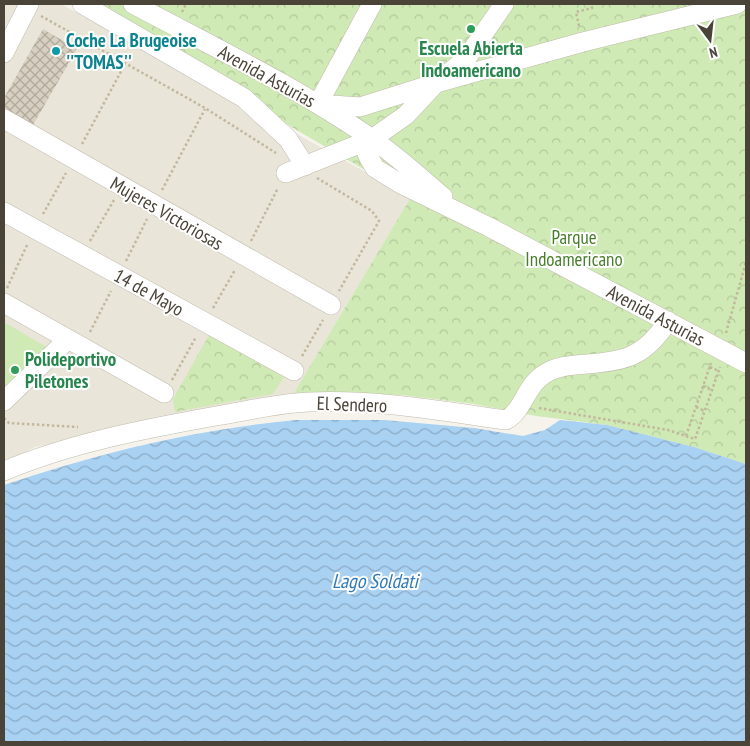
<svg xmlns="http://www.w3.org/2000/svg" width="750" height="746" font-family="'PT Sans Narrow',sans-serif">
  <defs>
    <pattern id="park-crowns" width="20" height="18" patternUnits="userSpaceOnUse" patternTransform="scale(1.25)"><rect width="20" height="18" fill="#cfeab4"/><path d="M2 6a3 3 0 1 1 6 0M12 15a3 3 0 1 1 6 0" fill="none" stroke="#b3ca9c"/></pattern>
    <pattern id="water-waves" width="16" height="10" patternUnits="userSpaceOnUse" patternTransform="scale(1.25)"><rect width="16" height="10" fill="#a8d1f2"/><path d="M0 5q4-4 8 0t8 0" fill="none" stroke="#8babc5"/></pattern>
    <pattern id="building-cross-hatch" width="8" height="8" patternUnits="userSpaceOnUse" patternTransform="scale(1.25)"><rect width="8" height="8" fill="#d7cfc0"/><path d="M0 0l8 8M0 8l8-8" fill="none" stroke="#b0aa9d"/></pattern>
  </defs>
  <rect width="100%" height="100%" fill="#f5f3eb"/>
  <path fill="#e9e5d9" d="M4,4H61L411,197L294,393L35,447L4,463Z"/>
  <path fill="#cfeab4" d="M4,322L48,348L4,391Z"/>
  <path fill="url(#park-crowns)" d="M82,4H746V464L694,447L607,425L536,416L474,404L402,395L294,393L411,197Z
    M209,335L284,377L273,394L175,412L173,399Z"/>
  <path fill="url(#water-waves)" d="M296,420H384L474,428L523,436L545,430L560,420L607,425L694,447L746,464V742H4V485C98,453 197,429 296,420Z"/>
  <path fill="url(#building-cross-hatch)" d="M43,29L77,49L33,125L4,108V98Z"/>
  <g fill="none" stroke-linecap="round" stroke-linejoin="round">
    <defs>
      <path id="minor" d="M82,4L244,98L288,139L305,166
        M133,4C212,46 298,88 372,139C397,156 420,177 443,197
        M372,4L318,104L360,107L436,83L583,42L737,4
        M4,53L29,4
        M4,119L331,305
        M372,139L366,151L369,158L375,168L399,183L489,227L746,363
        M286,173L372,139L406,115L436,83L466,59L504,4
        M4,212L294,371
        M4,303L164,393
        M4,401L68,339
        M4,471C71,443 144,429 216,416C247,411 278,403 310,402C375,399 441,411 506,420C526,409 524,382 552,370C563,365 575,365 587,364C627,361 645,356 668,321"/>
    </defs>
    <use href="#minor" stroke="#c1bbad" stroke-width="20"/>
    <path stroke="#c3b79e" stroke-width="2.5" stroke-dasharray="2.5 2.5" stroke-linecap="butt" d="M182,12L186,4
      M41,16L205,108L276,153
      M579,26L576,12L592,8L591,4
      M82,144L125,64
      M317,178L372,211L379,221L339,291
      M162,190L205,109
      M43,214L66,173
      M90,241L114,200
      M251,241L278,188
      M126,261L147,219
      M7,288L28,243
      M213,308L235,270
      M90,332L111,291
      M726,333L746,262
      M302,356L323,320
      M710,367L719,371
      M172,380L196,337
      M703,386L712,390
      M696,407L705,411
      M539,408L668,430L686,436L711,363
      M4,418L9,423L78,427
      M686,436L695,439L720,367"/>
    <use href="#minor" stroke="#fff" stroke-width="19"/>
  </g>
  <g fill="#2e9e5b" stroke="#fff" stroke-width="2">
    <circle cx="471" cy="29" r="5"/>
    <circle cx="15" cy="370" r="5"/>
  </g>
  <circle fill="#0f9aa8" stroke="#fff" stroke-width="2" cx="56" cy="51" r="5"/>
  <g text-anchor="middle" dominant-baseline="central" stroke-width="4" stroke-linejoin="round" paint-order="stroke">
    <g font-size="19" font-weight="bold" fill="#0d838f" stroke="#fff" text-anchor="start">
      <text x="66" y="40">Coche La Brugeoise<tspan x="66" dy="22">''TOMAS''</tspan></text>
    </g>
    <g font-size="19" font-weight="bold" fill="#27864d" stroke="#fff">
      <text x="471" y="48">Escuela Abierta<tspan x="471" dy="22">Indoamericano</tspan></text>
      <text x="25" y="359" text-anchor="start">Polideportivo<tspan x="25" dy="22">Piletones</tspan></text>
    </g>
    <g font-size="19" fill="#4a4438" stroke="#fff">
      <text transform="translate(267 76) rotate(29)">Avenida Asturias</text>
      <text transform="translate(167 213) rotate(30)">Mujeres Victoriosas</text>
      <text transform="translate(149 292) rotate(29)">14 de Mayo</text>
      <text transform="translate(656 315) rotate(28)">Avenida Asturias</text>
      <text transform="translate(352 404) rotate(2)">El Sendero</text>
    </g>
    <g font-size="19" fill="#477e2a" stroke="#fff">
      <text x="574" y="237">Parque<tspan x="574" dy="22">Indoamericano</tspan></text>
    </g>
    <g font-size="20" font-style="italic" fill="#2f7ab9" stroke="#fff">
      <text x="375" y="581">Lago Soldati</text>
    </g>
  </g>
  <rect width="750" height="746" fill="none" stroke="#4a4438" stroke-width="10"/>
  <g transform="translate(710 40) rotate(165)" stroke="#ffffff" stroke-width="4" paint-order="stroke">
  <path d="M0-4L9 19L0 12L-9 19Z" fill="#4a4438"/>
  <text y="-8" font-size="14" font-weight="bold" text-anchor="middle" fill="#4a4438">N</text>
  </g>
</svg>
